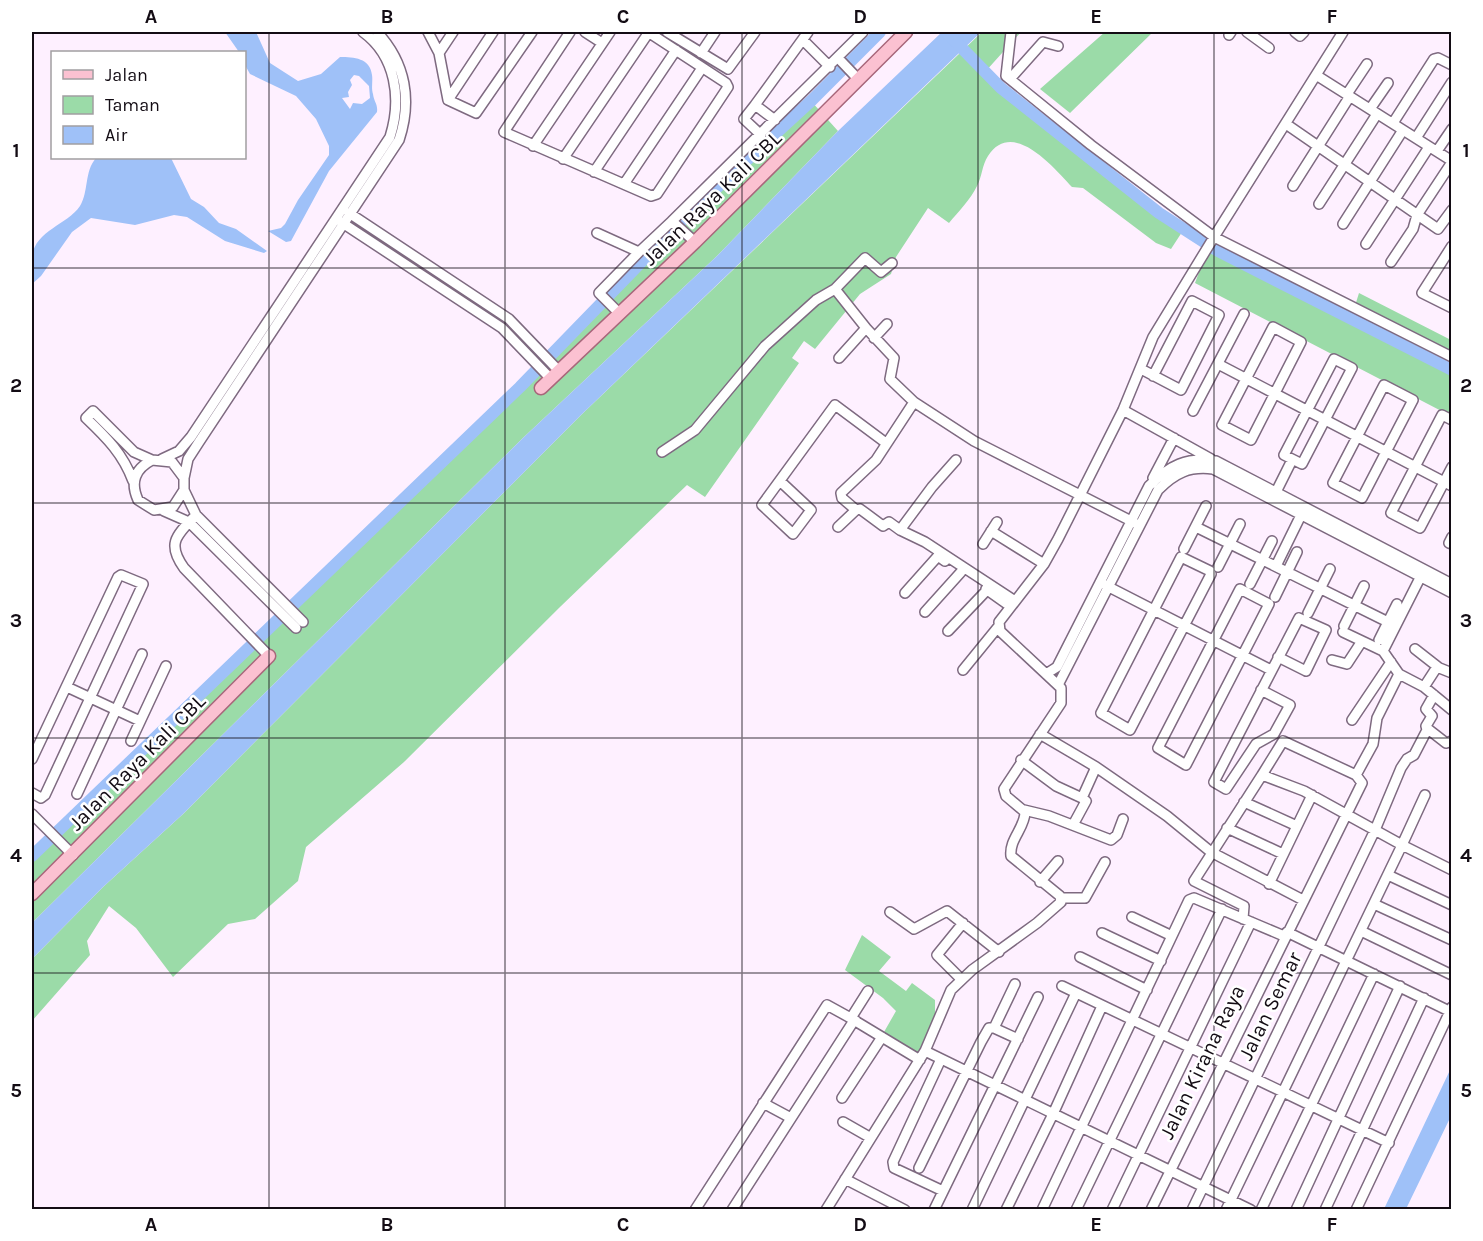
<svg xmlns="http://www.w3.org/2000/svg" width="1483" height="1241" font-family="Karla,sans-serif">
  <rect width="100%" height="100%" fill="#fef0ff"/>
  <path fill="#9bdba8" d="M982,32H1021L985,72L1001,88L1159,213L1184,229L1171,249L1156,243L1083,188L1072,187C1054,168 1013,118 988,156C982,165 982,177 977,186C971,199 958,212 949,223L928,208L896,257L891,274L860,294L815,349L804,341L792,358L799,363L705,497L687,485L560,607L404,762L306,847L298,881L255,919L228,924L173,977L136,928L109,906L87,941L90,955L32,1021V959L103,887L183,814L581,415Z
    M1105,32H1153L1070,113L1040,89Z
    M811,101L838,131L717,256L524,437L32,923V861Z
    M1209,245L1451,370V416L1195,283Z
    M1359,293L1451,340V357L1354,309Z
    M862,935L891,957L879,971L906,991L912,983L935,1000V1019L918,1054L884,1032L896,1011L883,998L845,970Z"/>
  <path fill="#9fc1f8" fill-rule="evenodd" d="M225,32H256L270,63L298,81L321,74L340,57C354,57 370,58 372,75C373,81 371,88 373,94C374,102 378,104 377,112L329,171L291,241L286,242L268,231L281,228L285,224L298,200L329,155V146L316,119L296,96L250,74L245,65L244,52H239ZM354,75L359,76L369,86L370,98L362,104L353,103L350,109L342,98L349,97L348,92L352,85L350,80Z
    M942,32H981L581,415L183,814L103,887L32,959V923L524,437L717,256L838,131Z
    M96,158H171L191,199L204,207L219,223L236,229L267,251L264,253L225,241L187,217L174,215L135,225L91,218L72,232L41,276L32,284C31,275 30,264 32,256C36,230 67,225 80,206C89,191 84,172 96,158Z
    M1451,1068V1116L1406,1209H1384Z"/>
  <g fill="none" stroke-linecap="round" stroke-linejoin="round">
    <path stroke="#9fc1f8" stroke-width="12" d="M946,32L1001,88L1159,213L1218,251L1452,370
      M32,856L520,387L685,217L812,100L880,32"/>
    <defs>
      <path id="minor" d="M428,32L439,53L448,100L476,113L532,32
        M570,32L504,132L651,196L657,194L728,87L726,83L648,32
        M585,32L602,43
        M667,32L728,69L755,32
        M1011,32L1006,76L1091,145L1214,237L1343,32
        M1247,32L1269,48
        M1295,32L1300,36L1304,32
        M1229,35L1231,32
        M803,40L830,67
        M439,53L453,32
        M701,53L715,32
        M838,58L859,80
        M1316,75L1452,161
        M1010,79L1043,42L1058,46
        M1347,94L1367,64
        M448,100L493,32
        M755,105L744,119L761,135
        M1370,109L1388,83
        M775,120L755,105L808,32
        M1393,123L1434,59L1438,58L1452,65
        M1286,124L1438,229L1452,210
        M1416,138L1452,82
        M533,146L610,32
        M1437,151L1452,129
        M563,159L649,32
        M594,172L676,50
        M624,184L702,68
        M1293,186L1350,96
        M1319,204L1377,114
        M349,213L509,319L559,371
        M341,222L502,328L551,379
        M1343,224L1403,130
        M597,233L639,252L672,221
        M695,242L672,221L863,32
        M1366,244L1429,147
        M1452,246L1422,293L1452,308
        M1391,262L1413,229L1417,215L1452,162
        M620,314L599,293L639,252
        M1273,327L1301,342L1251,440L1222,425Z
        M866,328L835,289L865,258L881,272L892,263
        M874,338L887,324
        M839,358L866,328L894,358L890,379L914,402L974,441L1137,524
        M1334,359L1352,368L1302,464L1284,455Z
        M1218,364L1452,486
        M1141,369L1181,390L1219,315L1192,301L1153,376
        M1384,385L1413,400L1362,498L1333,483Z
        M1123,410L1211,459
        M1193,411L1244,314
        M1452,420L1442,415L1391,513L1420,528L1452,467
        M662,452L695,430L765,346L816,300L835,289
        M162,459L179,451L191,437L390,137C402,99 396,56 363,32
        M956,460L932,487L900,530L925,542L1015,601
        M184,478L188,459L199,442L399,140C412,101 406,63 377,32
        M1153,478L1174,438
        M133,481C123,454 107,438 86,418L93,411L134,452L152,460
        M780,481L811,510L793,534L762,505L835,405L886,443
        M184,490L173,507L154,510L138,500C130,482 135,469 152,460L172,462L184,478V490L196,515L303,622
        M1274,496L1292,460
        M856,510L860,509L883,526L889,522L900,530
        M164,511L189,522L296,628
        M196,515C177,535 166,543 184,568L269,656
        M838,527L856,510L842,498L841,493L876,460L914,402
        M1196,527L1388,622
        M991,531L1044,564
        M1452,537L1449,543L1452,544
        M983,544L997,522
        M1184,549L1206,506
        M1181,557L1210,571L1211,574L1130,730L1101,713Z
        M1276,566L1302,513
        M1218,567L1240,524
        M1250,584L1272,541
        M1105,585L1271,670
        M986,589L1010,606
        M1240,589L1269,604L1186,765L1158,748Z
        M905,593L938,556L945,561
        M1275,597L1297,552
        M925,612L961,572
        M1308,613L1330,569
        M1344,626L1364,586
        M948,631L987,590
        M1343,632L1383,651L1399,674L1424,687L1452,710
        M1379,640L1397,604
        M1415,649L1438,667
        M1383,651L1423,572
        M1332,660L1347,664L1362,641
        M963,670L998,627
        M1046,674L1057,667L1149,486C1170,465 1186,457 1216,461L1452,584
        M1058,685L1158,490C1175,473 1189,466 1213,469L1452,593
        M67,687L140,721
        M1424,687L1437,667L1452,673
        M1261,690L1290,705L1274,734L1256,744L1226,789L1214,782L1299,618L1326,630L1306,671L1278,657
        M1352,720L1391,662
        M1428,729L1446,743L1452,741
        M1040,734L1096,767L1167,816L1211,852L1303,900
        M131,741L166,666
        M32,759L118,577L121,575L143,584L45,795L41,798L32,793
        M1021,760L1056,786L1082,798
        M1356,775L1373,744L1377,718L1399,674
        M77,794L142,654
        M1425,795L1402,845L1452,870
        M1244,802L1297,826
        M1024,810L1049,816L1111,840L1117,835L1123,819
        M32,814L73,855
        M1073,825L1086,801L1082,798L1096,767
        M1227,828L1283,854
        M1388,875L1452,905
        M1040,882L1058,861
        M1269,884L1312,795
        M1061,898H1085L1105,862
        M1374,904L1452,940
        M890,912L914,929L947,911L999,952
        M1132,917L1172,936
        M1361,931L1452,975
        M1287,932L1449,1011
        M1102,933L1161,961
        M1080,957L1147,990
        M961,979L937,955L963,923
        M1062,986L1389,1143
        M851,1018L868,991
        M994,1028L1018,1039
        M925,1051L1251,1210
        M941,1059L893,1162L894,1168L943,1191
        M842,1098L882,1037
        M763,1103L791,1118
        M843,1122L871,1138
        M919,1168L981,1042L989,1028H994L1015,984
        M845,1179L905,1210
        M695,1210L827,1005L856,1021
        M732,1210L853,1022H857L920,1060
        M826,1210L925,1051L951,990L972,970L1037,923L1061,902L1060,896L1011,856C1009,839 1025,828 1025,812L1006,796L1004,789L1061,703V688L1000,631L999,622L1044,564L1058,539L1123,410L1153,337L1214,237L1452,357
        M934,1210L1038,997
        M972,1210L1076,993
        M1006,1210L1053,1114L1102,1006
        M1042,1210L1189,900L1194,898L1284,936
        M1076,1210L1222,909
        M1112,1210L1251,922
        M1151,1210L1362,783L1356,775L1283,741L1262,775
        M1192,1210L1375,830L1401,768L1407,759L1414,755L1427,730L1426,726L1432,716L1426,709L1434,695
        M1226,1210L1402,845L1304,791L1262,775L1194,881L1244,906L1243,919
        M1261,1210L1374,974
        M1296,1210L1400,986
        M1325,1210L1424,998
        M1356,1210L1452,1007"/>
      <path id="major" d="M541,388L695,242L906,32
        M32,894L269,656"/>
    </defs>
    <use href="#minor" stroke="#7e6a80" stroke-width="12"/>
    <use href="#major" stroke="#a8677b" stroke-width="15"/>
    <use href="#minor" stroke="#fff" stroke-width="9"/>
    <use href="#major" stroke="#fbc1d1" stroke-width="12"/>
  </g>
  <path fill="none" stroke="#130c14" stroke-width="1.5" stroke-opacity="0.55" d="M269,32V1210M505,32V1210M742,32V1210M978,32V1210M1214,32V1210M32,268H1452M32,503H1452M32,738H1452M32,973H1452"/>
  <g text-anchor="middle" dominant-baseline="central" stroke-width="5" stroke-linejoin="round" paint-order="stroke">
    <g font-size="21" fill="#130c14" stroke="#fff">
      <text transform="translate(712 198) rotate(-44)">Jalan Raya Kali CBL</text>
      <text transform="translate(137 762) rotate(-45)">Jalan Raya Kali CBL</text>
      <text transform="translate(1270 1006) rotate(-64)">Jalan Semar</text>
      <text transform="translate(1202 1062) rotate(-64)">Jalan Kirana Raya</text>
    </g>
  </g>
  <rect width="1483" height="1241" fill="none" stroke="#ffffff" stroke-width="66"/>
  <rect x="51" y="51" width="195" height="108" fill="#ffffff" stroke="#a19ea1" stroke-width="1.5"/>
  <rect x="63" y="70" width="30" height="9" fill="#fbc1d1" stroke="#a19ea1" stroke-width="1.5"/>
  <text x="105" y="81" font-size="18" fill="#130c14">Jalan</text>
  <rect x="63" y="96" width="30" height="18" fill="#9bdba8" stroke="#a19ea1" stroke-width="1.5"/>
  <text x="105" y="111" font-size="18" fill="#130c14">Taman</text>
  <rect x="63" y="126" width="30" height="18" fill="#9fc1f8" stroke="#a19ea1" stroke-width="1.5"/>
  <text x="105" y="141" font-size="18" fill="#130c14">Air</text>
  <rect x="33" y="33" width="1417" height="1175" fill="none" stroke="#130c14" stroke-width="2"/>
  <g font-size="20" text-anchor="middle" font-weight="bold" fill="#130c14">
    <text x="151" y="23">A</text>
    <text x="387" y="23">B</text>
    <text x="623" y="23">C</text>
    <text x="860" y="23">D</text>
    <text x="1096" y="23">E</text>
    <text x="1332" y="23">F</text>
    <text x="16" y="157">1</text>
    <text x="1466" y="157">1</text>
    <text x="16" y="392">2</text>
    <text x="1466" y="392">2</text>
    <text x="16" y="627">3</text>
    <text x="1466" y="627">3</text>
    <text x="16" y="862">4</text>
    <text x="1466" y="862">4</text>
    <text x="16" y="1097">5</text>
    <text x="1466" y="1097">5</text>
    <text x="151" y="1231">A</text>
    <text x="387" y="1231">B</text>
    <text x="623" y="1231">C</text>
    <text x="860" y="1231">D</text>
    <text x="1096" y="1231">E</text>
    <text x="1332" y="1231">F</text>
  </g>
</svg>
